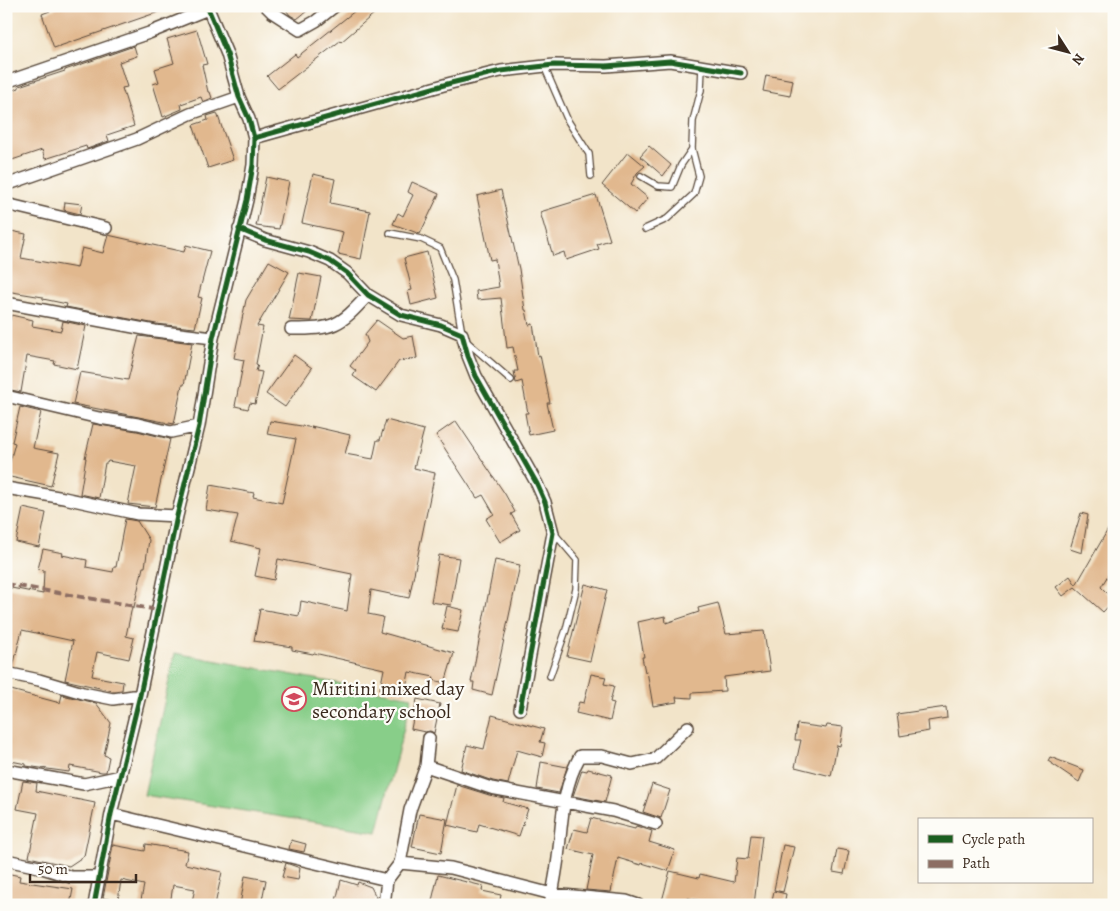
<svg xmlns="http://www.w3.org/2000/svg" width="1120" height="911" font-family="Alegreya,serif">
  <rect width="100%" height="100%" fill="#fdfcf7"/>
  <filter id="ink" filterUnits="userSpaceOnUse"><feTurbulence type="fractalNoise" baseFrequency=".02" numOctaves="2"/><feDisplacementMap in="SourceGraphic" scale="10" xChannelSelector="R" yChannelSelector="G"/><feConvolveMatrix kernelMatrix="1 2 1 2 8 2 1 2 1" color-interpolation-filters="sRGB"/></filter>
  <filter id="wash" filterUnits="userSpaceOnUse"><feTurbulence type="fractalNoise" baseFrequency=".0096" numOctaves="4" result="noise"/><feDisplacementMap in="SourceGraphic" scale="20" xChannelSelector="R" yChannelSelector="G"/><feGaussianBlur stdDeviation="1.12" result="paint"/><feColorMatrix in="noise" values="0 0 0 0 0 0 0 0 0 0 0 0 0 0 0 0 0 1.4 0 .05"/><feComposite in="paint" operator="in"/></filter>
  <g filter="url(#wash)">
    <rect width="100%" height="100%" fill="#f2e4c9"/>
    <path fill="#88ce89" stroke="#627c54" d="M175,653L412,697L377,832L144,795Z"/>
    <g id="blocks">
      <path fill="#e1b88e" d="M63,6H170V8L54,48L42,14Z
        M283,6H313L297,19L290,15Z
        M361,6H383L341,42L340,41L278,89L267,76L295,54L297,57Z
        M197,30L207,64L202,65L208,92H210L212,98L203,102L201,97L181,104L182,109L163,117L153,84L159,82L155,69L174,63L167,39Z
        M134,46L137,56L119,62L127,87L122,88L134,126L107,135L109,141L87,149L86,146L45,159L42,150L6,162V92L19,88V86L65,71V70Z
        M766,75L793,80L790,96L763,91Z
        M217,113L233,160L208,168L193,125L208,120L207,116Z
        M649,146L671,165L663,176L640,156Z
        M628,152L645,166L637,173L631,184L648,198L635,213L602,185Z
        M313,174L335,179L330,203L370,211L361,259L338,254L343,232L302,223Z
        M266,177L289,182L279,229L256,226Z
        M412,182L439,194L420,234L393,224L398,213L403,216L413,195L408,192Z
        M501,190L519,269L525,310H526L529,325L533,324L538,356L540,355L550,403H547L553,430L529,435L525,413H528L522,381L516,383L514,371H518L513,347L507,348L501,298L477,300L476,291L499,287L495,259L490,260L477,196Z
        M596,195L610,240L597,244L599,249L566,260L564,252L553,256L540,212Z
        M65,202L82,204L80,214L64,210Z
        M6,230L26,234L21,258L77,268L82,248L103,253L108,235L184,252L186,245L210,251L198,297L202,298L195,328L156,324L66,307L67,304L43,299V297L6,291Z
        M427,252L438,298L411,305L408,291L412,290L404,258Z
        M269,261L289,272L257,326L263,327L256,364L258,365L256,371L262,372L255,404L250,403L248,409L235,406L244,360L234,358L246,300Z
        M299,273L321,277L312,321L289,320Z
        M11,315L33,320L32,326L61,331L63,321L86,326L77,369L54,364L55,361L27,356L21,392L6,389V337Z
        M377,320L403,338L413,336L417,358L399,361L376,392L353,376L356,371L350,366L368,342L365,334Z
        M139,336L192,343L184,385H182L174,424L73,404L80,372L128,380Z
        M294,355L312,368L285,407L266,394Z
        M20,407L41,412L33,448L59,453L51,486L6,476L15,443L12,442Z
        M386,420L424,430L414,468L435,473L409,598L371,590L368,614L383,617L380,632L454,653L445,683L433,680L434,677L409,672L405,693L380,689L384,669L314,653L313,654L292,650V647L254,641L260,609L299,616L301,601L347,611L352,574L278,559L274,580L255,576L261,548L231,541L238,515L206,510L210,485L254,493L253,497L282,503L296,439L267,434L270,421L314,428L311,426L350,435L345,454L373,459L377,440H380Z
        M456,421L505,494L515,512L511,514L520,530L500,542L486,519L494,514L483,495L477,498L436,435Z
        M93,424L137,431L170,439L155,507L128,504L136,466L108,461L107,463H105L99,498L80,494L86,458H85Z
        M23,508L46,513L39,547L16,542Z
        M1081,513L1088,515L1082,553L1070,549Z
        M125,519L137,521L149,540L145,567H143L134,607H132L126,636L134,638L129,659L97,652L92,676L123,682L122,690L113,691L65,680L73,641L22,630L13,667L6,666V587L43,594L44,570L38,569L43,549L63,553L62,555L87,560L86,567L113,572L114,567H116Z
        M1114,519V565L1101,587L1114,600L1103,612L1075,587L1063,596L1056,587L1070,576L1076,585Z
        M439,555L459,558L451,605L431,602Z
        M495,560L520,565L492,695L473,690L474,682H471Z
        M585,584L607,590L590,661L567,656Z
        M718,603L726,634L764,631L770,671L724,677L725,691L692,693V698L676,697L677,702L653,706L647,671L645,672L642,657H644L638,622L665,616L666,623L699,612L698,608Z
        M447,606L463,610L458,632L442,629Z
        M591,674L606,677L604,684L614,686L610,702L614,703L610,721L576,713L579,702L584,703Z
        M11,690L60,703L62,695L96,703L111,723L104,755L109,757L106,772H102L70,766L69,772L26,766V764L6,760V708Z
        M417,699L440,704L434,733L430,731L425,732L411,729Z
        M946,707L947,718L928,721L929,731L900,736L897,714Z
        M492,715L544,729L540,742L545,743L542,757L517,750L508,784L493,781L461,770L467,745L484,749Z
        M797,724L826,728L827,725L843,727L840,746L837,745L831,776L795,767L801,740H795Z
        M1050,757L1084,770L1079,782L1048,761Z
        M541,762L567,767L559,793L537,789Z
        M588,769L612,775L605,802L573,796L582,770L587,771Z
        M23,781L37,783L36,791L95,803L84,856L69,866L29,857L38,813L17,809Z
        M652,784L670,790L661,818L643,812Z
        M457,785L489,795L504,798L503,802L528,809L519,836L479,824L477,832L447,825Z
        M419,814L447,819L441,853L412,847Z
        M591,818L635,829L636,826L652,831L649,842L675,850L668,871L642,863L641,865L618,858L611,892L586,890L593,855L568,849L574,829L587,832Z
        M751,835L762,836L754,905H717L688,898L686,905H675L662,901L670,871L699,878L700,874L734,882L737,858L748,859Z
        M291,840L306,844L304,852L289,849Z
        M146,844L188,851L185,864L222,872L215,905H191L195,889L173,885L170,905H140L144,885L121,880L118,901L103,898L113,845L145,851Z
        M783,845L794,847L783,892L774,890Z
        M837,849L849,851L844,874L833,872Z
        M286,863L300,868L298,880L282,877Z
        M6,873L20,876L19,881L73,889L70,905H6Z
        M438,875L483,886L482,891L501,895L499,905H431Z
        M245,876L266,880L261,905H240Z
        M341,880L357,885L358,882L371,887L376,897L374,905H335Z
        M774,891L786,894L784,905H771Z"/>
    </g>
  </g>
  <g filter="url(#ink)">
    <use href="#blocks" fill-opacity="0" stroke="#564638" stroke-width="1"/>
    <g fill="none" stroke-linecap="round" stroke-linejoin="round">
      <defs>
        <path id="service" d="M544,66L568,121L589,154L591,176
          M641,176L658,186L672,187L681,165L692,149
          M645,229L667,219L694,194L699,176L692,149L693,121L701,90L702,67
          M390,233L421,239L440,248L453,280L462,334
          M465,340L511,380
          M550,676L566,630L576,589L577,560L554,533"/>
        <path id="minor" d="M266,6L272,12L300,30L316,21L335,6
          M6,82L149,33L208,9
          M254,138L451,83L501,71L554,65L606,66L670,61L741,73
          M6,185L137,139L190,114L239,97
          M6,204L106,228
          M239,229L265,240L309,252L330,261L347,273L368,295L401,315L441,325L462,334L468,356L476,376L537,484L545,502L553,533L520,709
          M6,303L155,331L213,338
          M291,329C334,329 339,327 368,295
          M6,396L99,418L138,424L171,432L199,426
          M6,488L64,498L138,514L177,516
          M6,673L39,680L83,693L113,699L140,695
          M426,766L491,788L613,811L656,824
          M6,770L84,784L121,776
          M111,814L387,880
          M6,860L39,867L71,877H99
          M400,863L451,868L552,894L626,901L638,905
          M94,905L111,814L140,695L177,516L199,426L213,338L247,200L253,165L254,138L249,119L239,97L227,54L207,6
          M384,905L387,880L400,863L410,810L426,766L429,738
          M550,905C553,889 556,874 558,858C562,823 562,788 580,756H602L632,764L655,759L688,727"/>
      </defs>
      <use href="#service" stroke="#564638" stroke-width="8"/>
      <use href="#minor" stroke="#564638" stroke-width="14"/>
      <use href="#service" stroke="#fff" stroke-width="5.5"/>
      <use href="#minor" stroke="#fff" stroke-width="11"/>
      <path stroke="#8d6e63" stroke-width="4" stroke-dasharray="8 4" stroke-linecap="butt" d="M6,584L158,610"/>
      <defs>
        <path id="cycleway" d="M254,138L451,83L501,71L554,65L606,66L670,61L741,73
          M239,229L265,240L309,252L330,261L347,273L368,295L401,315L441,325L462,334L468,356L476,376L537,484L545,502L553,533L520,709
          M94,905L111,814L140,695L177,516L199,426L213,338L247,200L253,165L254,138L249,119L239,97L227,54L207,6"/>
      </defs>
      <use href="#cycleway" stroke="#fdfcf7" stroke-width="8"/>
      <use href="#cycleway" stroke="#1b5e20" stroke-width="5"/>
    </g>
  </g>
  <defs>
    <symbol id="school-ring" viewBox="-11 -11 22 22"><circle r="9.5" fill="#fdfcf7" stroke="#d1495b" stroke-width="1.5"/><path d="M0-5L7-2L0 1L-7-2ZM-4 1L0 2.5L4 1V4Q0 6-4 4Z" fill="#d1495b"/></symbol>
  </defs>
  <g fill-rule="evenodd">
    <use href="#school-ring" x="280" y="685" width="28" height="28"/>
  </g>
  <g text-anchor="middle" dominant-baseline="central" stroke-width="4.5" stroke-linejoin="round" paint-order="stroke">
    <g font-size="20" fill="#3b2a1e" stroke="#fdfcf7" text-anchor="start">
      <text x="312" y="688">Miritini mixed day<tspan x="312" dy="23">secondary school</tspan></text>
    </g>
  </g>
  <rect width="1120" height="911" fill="none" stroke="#fdfcf7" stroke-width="25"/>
  <rect x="918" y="818" width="175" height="65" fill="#fdfcf7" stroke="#afa8a0"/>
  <rect x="928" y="835" width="25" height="8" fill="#1b5e20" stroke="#afa8a0"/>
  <text x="962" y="844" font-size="15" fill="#3b2a1e">Cycle path</text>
  <rect x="928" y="860" width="25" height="8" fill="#8d6e63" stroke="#afa8a0"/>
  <text x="962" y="868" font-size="15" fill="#3b2a1e">Path</text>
  <g transform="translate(1068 52) rotate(126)" stroke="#fdfcf7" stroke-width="4" paint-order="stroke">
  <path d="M0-4L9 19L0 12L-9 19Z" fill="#3b2a1e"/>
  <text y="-8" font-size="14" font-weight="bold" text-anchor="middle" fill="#3b2a1e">N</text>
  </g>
  <path d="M30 874v8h106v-8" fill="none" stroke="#3b2a1e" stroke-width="2.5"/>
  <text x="38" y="874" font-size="15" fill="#3b2a1e" stroke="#fdfcf7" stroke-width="4" paint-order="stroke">50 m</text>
</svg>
